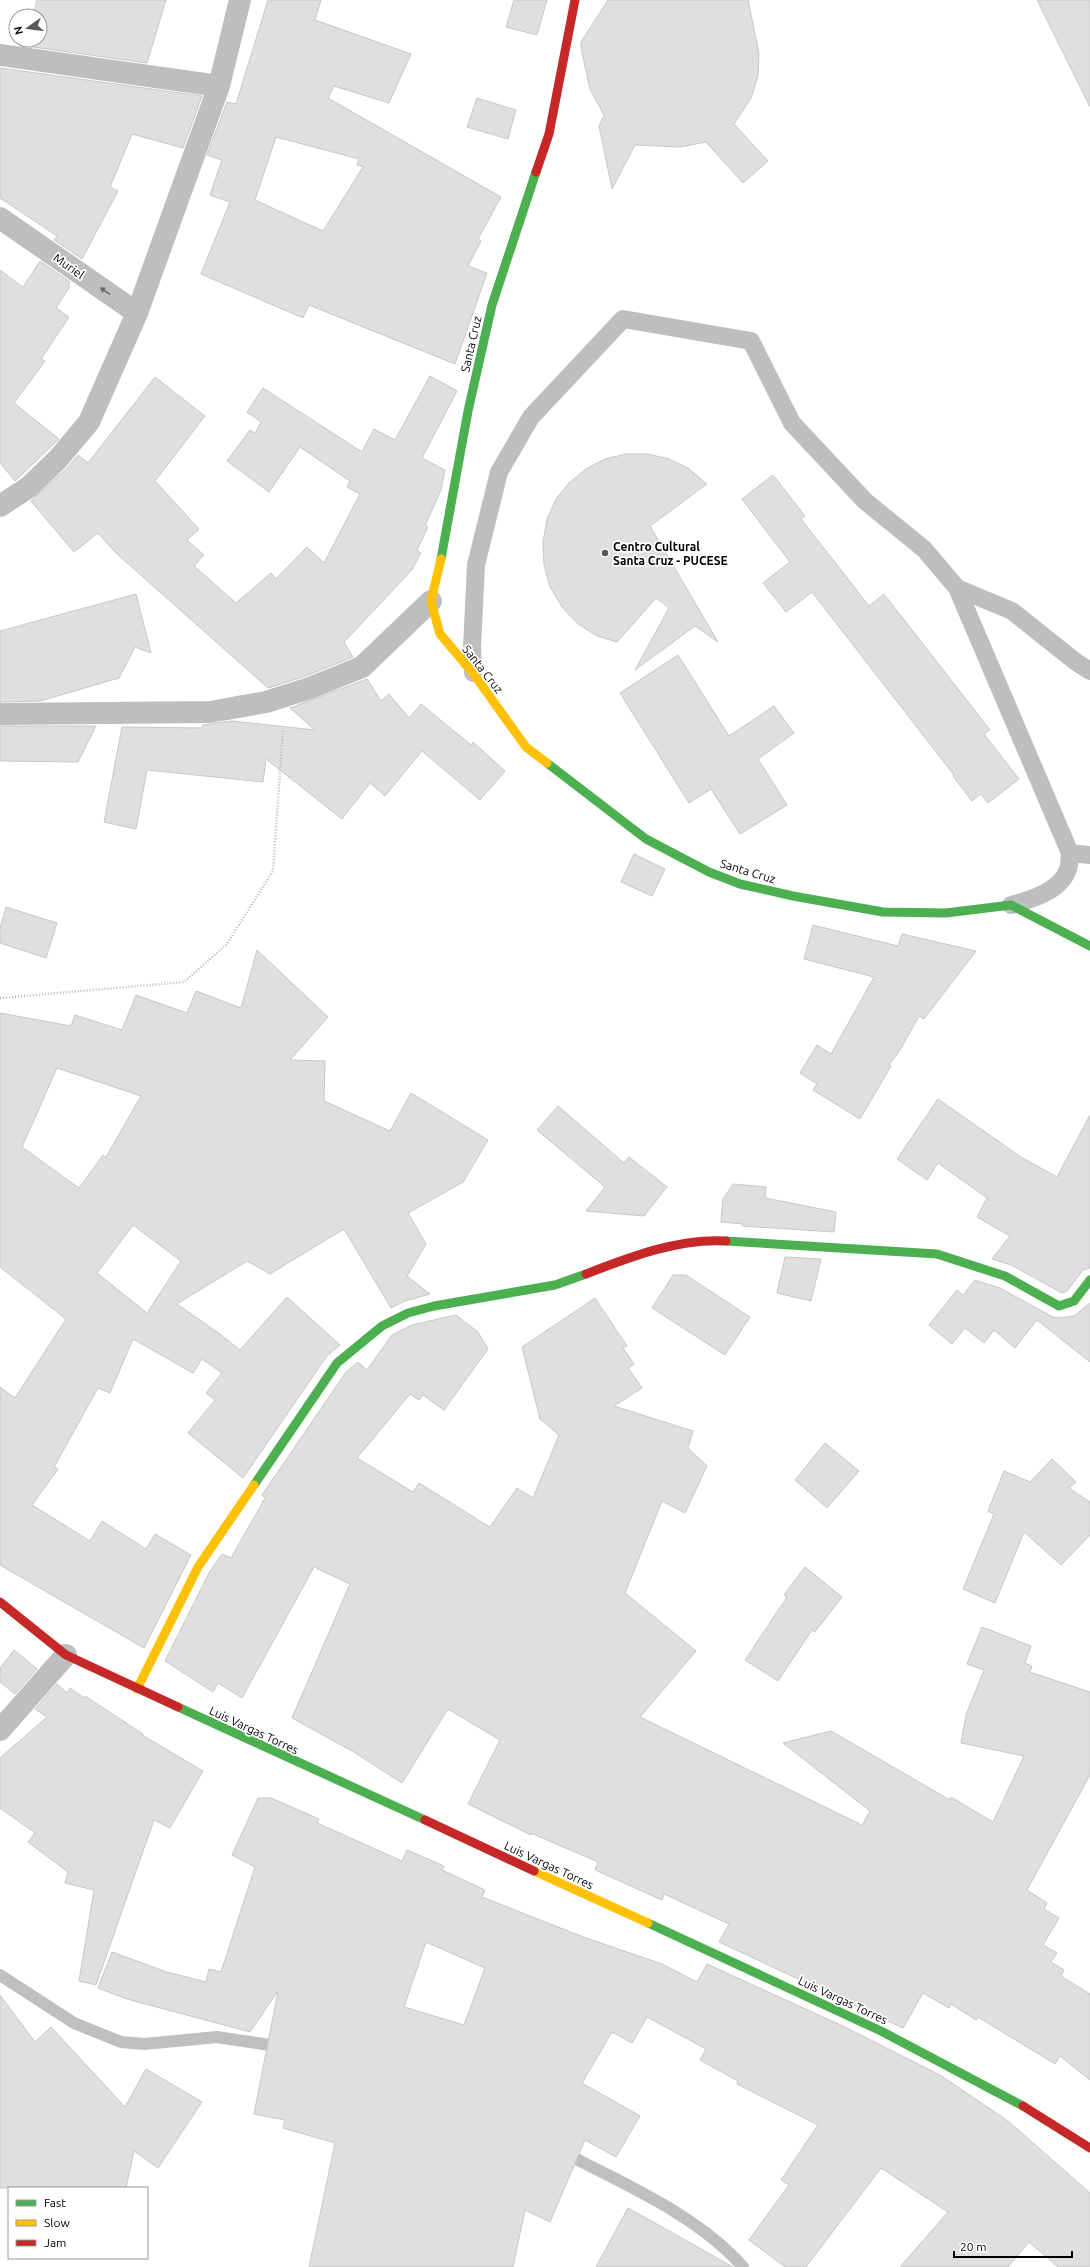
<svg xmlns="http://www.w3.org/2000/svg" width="1090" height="2267" font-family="Ubuntu,sans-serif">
  <rect width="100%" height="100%" fill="#fff"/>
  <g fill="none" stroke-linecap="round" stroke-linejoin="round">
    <path stroke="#bfbfbf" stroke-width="12" d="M0,1975L74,2023L121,2042L144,2044L217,2037L283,2047
      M563,2152C623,2184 698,2215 743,2267"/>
  </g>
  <path fill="#dfdfdf" stroke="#c7c7c7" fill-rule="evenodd" d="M37,0H166L147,63L26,46L27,40H40V16H33Z
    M268,0H321L315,20L411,54L389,103L334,86L328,98L501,197L478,239L481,241L468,266L487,273L455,364L309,305L303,318L201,274L230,202L210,195L222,160L207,155L227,102L236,104ZM276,137L359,159L357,165L363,167L323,231L255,200Z
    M514,0H547L537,35L506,27Z
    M608,0H748L759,53L758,76L751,98L734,124L768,161L743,183L706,142L680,147L635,145L612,189L599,126L604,115L590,89L581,48V42Z
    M1037,0H1090V107Z
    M0,68L202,96L183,148L132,134L110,187L118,191L82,259L54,240L57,236L0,198Z
    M477,98L516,110L508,139L467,127Z
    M40,261L70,282L68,285L70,286L56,308L69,317L41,359L45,361L14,403L59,439L15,481L0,463V270L23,287Z
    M430,376L457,391L422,458L445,470L441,490L425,526L428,527L417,550L421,553L411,571L344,642L353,657L306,676L268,688L116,553L98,533L74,552L31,501L67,468L78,455L88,463L155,377L205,416L155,481L199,529L187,540L204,555L194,566L236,603L271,573L276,579L307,547L324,563L360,494L347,487L350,481L300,447L269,492L227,461L250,430L255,433L261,422L247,412L263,388L362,452L374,429L395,440Z
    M626,454H648L669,459L688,468L707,484L650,526L718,642L695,626L635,670L669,608L656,598L617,642L597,636L578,624L562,607L550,587L544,565L543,542L547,519L556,499L569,483L586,469L605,459Z
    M773,475L805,516L801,519L869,606L884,594L990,730L984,734L1019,779L988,803L981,794L972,801L953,776L954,775L812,592L786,612L763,583L790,562L742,499Z
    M136,594L151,653L135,647L119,678L40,701L0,702V631Z
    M678,655L729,736L774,706L794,733L758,759L787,805L740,834L711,789L689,803L620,693Z
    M367,679L381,701L389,694L409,718L421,704L471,745L473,742L505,771L480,800L422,751L385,796L370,783L342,819L266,759L263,782L147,770L136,829L104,822L122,727L202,728L203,725L232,721L315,730L290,708Z
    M0,726H96L78,762L0,761Z
    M634,854L665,869L652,896L621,882Z
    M6,907L57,923L46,958L0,943V928Z
    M813,925L898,946L902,934L976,951L924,1019L919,1016L900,1050L889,1065L891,1066L860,1119L813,1090L817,1084L800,1073L817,1045L831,1054L874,977L804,959Z
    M257,950L328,1017L290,1060L325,1061L324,1101L390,1131L411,1093L488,1140L463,1182L408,1213L426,1244L407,1276L430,1294L405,1301L391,1308L344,1229L270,1274L247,1261L177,1304L220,1334L240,1350L287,1297L340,1345L327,1356L243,1478L188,1433L215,1400L206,1393L222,1373L202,1359L193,1373L133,1339L110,1393L98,1388L54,1467L58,1469L32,1505L90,1541L102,1521L146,1549L155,1534L191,1555L144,1648L0,1565V1387L15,1398L66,1319L0,1267V1013L71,1026L75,1015L122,1030L136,995L187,1013L196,991L241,1008ZM57,1068L141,1096L106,1157L103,1155L79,1188L22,1147ZM133,1225L181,1261L147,1313L97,1273Z
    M938,1099L1021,1157L1057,1177L1090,1115V1268L1083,1270L1067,1291L1062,1293L1011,1265L992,1259L1010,1236L977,1217L987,1198L938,1163L927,1180L897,1159Z
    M558,1106L624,1163L629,1157L667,1187L644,1216L586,1211L605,1187L537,1130Z
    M733,1184L766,1187L765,1198L836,1212L834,1232L742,1226L743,1224L721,1222L723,1199Z
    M785,1257L821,1259L811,1301L777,1293Z
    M673,1275H686L750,1317L725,1355L652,1308Z
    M975,1280L1000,1288L1053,1317L1060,1318L1074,1316L1090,1303V1362L1037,1320L1015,1348L994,1330L984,1343L965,1328L952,1344L929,1325L957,1290L963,1295Z
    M595,1298L627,1346L623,1348L634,1364L628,1368L642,1388L614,1406L693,1431L688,1448L707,1466L685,1513L662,1501L625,1593L696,1651L640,1717L862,1825L870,1811L783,1743L831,1731L950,1800L951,1797L993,1822L1024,1756L961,1743L966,1715L984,1670L967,1664L982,1627L1031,1646L1025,1663L1032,1666L1030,1672L1090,1692V1775L1027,1890L1047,1903L1044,1909L1059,1918L1043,1945L1057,1953L1051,1962L1064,1970L1061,1976L1090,1994V2080L1060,2056L1055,2064L978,2017L976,2020L951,2004L949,2008L923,1993L903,2028L719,1942L729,1924L664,1894L662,1900L595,1870L598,1862L531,1833V1835L468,1804L500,1740L448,1709L402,1783L352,1751L292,1718L350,1584L314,1567L242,1698L218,1683L213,1692L165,1661L209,1573L222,1554L231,1558L265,1498L262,1495L346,1372L358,1362L367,1370L392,1335L412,1325L456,1315L478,1332L488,1349L444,1410L423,1395L419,1400L410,1394L357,1458L413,1492L419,1483L490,1527L517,1488L533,1498L559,1435L540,1419L522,1347Z
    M825,1443L859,1471L827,1508L795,1480Z
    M1052,1459L1076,1482L1069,1488L1090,1502V1535L1061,1565L1024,1532L995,1603L963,1589L994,1514L988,1511L1004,1471L1030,1482Z
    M805,1567L842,1597L815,1632L812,1630L778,1681L745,1660L787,1597L784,1595Z
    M14,1650L37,1669L15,1694L0,1682V1668Z
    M57,1684L67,1693L70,1688L84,1698L85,1696L143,1734L142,1735L203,1771L170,1828L154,1820L96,1985L79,1981L94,1890L65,1883L68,1872L28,1842L35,1833L0,1808V1758L47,1717L35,1709Z
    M258,1798H271L319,1819L317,1823L402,1861L407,1850L444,1866L442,1870L485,1890L482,1897L586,1938L662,1964L697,1982L707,1964L845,2027L940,2075L1008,2121L1090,2193V2267H1058L1029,2242L1008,2267H900L948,2212L881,2168L806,2267H785L749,2240L789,2185L781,2180L818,2125L737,2084L738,2081L700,2060L706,2049L647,2017L632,2043L612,2032L582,2083L640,2116L616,2157L585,2140L550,2222L525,2210L513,2267H309L335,2143L283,2128L285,2120L254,2114L278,1991L250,2032L127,1999L98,1988L112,1952L167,1972L206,1982L209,1969L221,1972L255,1867L232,1855ZM426,1942L485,1968L464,2025L404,2007Z
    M0,1995L35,2042L51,2027L125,2107L146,2069L202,2102L158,2168L134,2151L126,2188H0Z
    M628,2208L655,2223L733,2267H596Z"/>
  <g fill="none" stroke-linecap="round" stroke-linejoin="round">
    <path stroke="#b9b9b9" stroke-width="2.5" stroke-dasharray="1 2" stroke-linecap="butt" d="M0,998L184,982L226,945L273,871L283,730"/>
    <path stroke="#bebebe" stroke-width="18" d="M957,588L1012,611L1076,662L1090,671
      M473,673L472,647L476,565L499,472L531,417L623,319L751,341L792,423L865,501L924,549L957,588L1070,853
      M1011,905C1031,900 1061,891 1068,869C1070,865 1069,858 1070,853L1090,855"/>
    <path stroke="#bebebe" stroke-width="22" d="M0,55L219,86
      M0,218L137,313
      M0,506L29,487L58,459L89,422L137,313L219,86L240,0
      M0,714L210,712L266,702L310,688L362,667L431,601
      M0,1730L66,1655"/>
    <path stroke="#4caf50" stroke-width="9" d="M441,559L468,411L492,305L536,172
      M547,763L646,839L709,872L740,884L793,896L883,912L946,913L1011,905L1090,946
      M726,1241L937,1254L1005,1276L1059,1306L1074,1301L1090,1280
      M254,1485L337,1363L382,1326L408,1313L434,1306L555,1285L586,1274
      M178,1707L425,1820
      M648,1923L881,2031L1023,2106"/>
    <path stroke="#ffc107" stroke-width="9" d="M441,559L431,601L440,634L473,673L526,747L547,763
      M137,1689L198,1567L254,1485
      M534,1871L648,1923"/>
    <path stroke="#c62828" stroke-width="9" d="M536,172L549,134L575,0
      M586,1274C630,1257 679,1238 726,1241
      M0,1602L66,1655L178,1707
      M425,1820L534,1871
      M1023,2106L1090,2148"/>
  </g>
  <defs><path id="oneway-solid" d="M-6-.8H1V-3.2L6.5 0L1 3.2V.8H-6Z"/></defs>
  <use fill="#686868" href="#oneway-solid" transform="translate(105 291) rotate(-145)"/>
  <circle fill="#595959" stroke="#fff" stroke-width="1.5" cx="605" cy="553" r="4"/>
  <g text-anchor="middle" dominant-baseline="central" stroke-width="3.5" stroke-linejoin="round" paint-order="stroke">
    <g font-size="12" fill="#000" stroke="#fff">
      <text transform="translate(69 266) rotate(35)">Muriel</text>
      <text transform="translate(471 344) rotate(-77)">Santa Cruz</text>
      <text transform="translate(483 669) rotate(52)">Santa Cruz</text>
      <text transform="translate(748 871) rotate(17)">Santa Cruz</text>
      <text transform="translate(254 1730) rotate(25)">Luis Vargas Torres</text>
      <text transform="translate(549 1865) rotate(25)">Luis Vargas Torres</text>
      <text transform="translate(843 2000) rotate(25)">Luis Vargas Torres</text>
    </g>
    <g font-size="12" font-weight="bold" fill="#000" stroke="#fff" text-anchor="start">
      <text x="613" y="546">Centro Cultural<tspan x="613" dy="14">Santa Cruz - PUCESE</tspan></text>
    </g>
  </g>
  <rect x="8" y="2187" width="140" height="72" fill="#ffffff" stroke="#999999"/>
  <rect x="16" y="2200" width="20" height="6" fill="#4caf50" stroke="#999999"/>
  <text x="44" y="2207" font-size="12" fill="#000000">Fast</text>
  <rect x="16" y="2220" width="20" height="6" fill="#ffc107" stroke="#999999"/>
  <text x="44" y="2227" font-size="12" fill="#000000">Slow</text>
  <rect x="16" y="2240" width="20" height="6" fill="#c62828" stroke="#999999"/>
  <text x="44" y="2247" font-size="12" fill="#000000">Jam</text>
  <g transform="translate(28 28) rotate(256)"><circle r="19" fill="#ffffff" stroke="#999999"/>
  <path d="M0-3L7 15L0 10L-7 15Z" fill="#595959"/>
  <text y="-6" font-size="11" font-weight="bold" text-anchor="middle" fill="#000000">N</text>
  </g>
  <path d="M954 2251v6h118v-6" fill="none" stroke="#000000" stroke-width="2"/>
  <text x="960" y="2251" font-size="12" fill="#000000" stroke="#ffffff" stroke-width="3" paint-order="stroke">20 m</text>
</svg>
